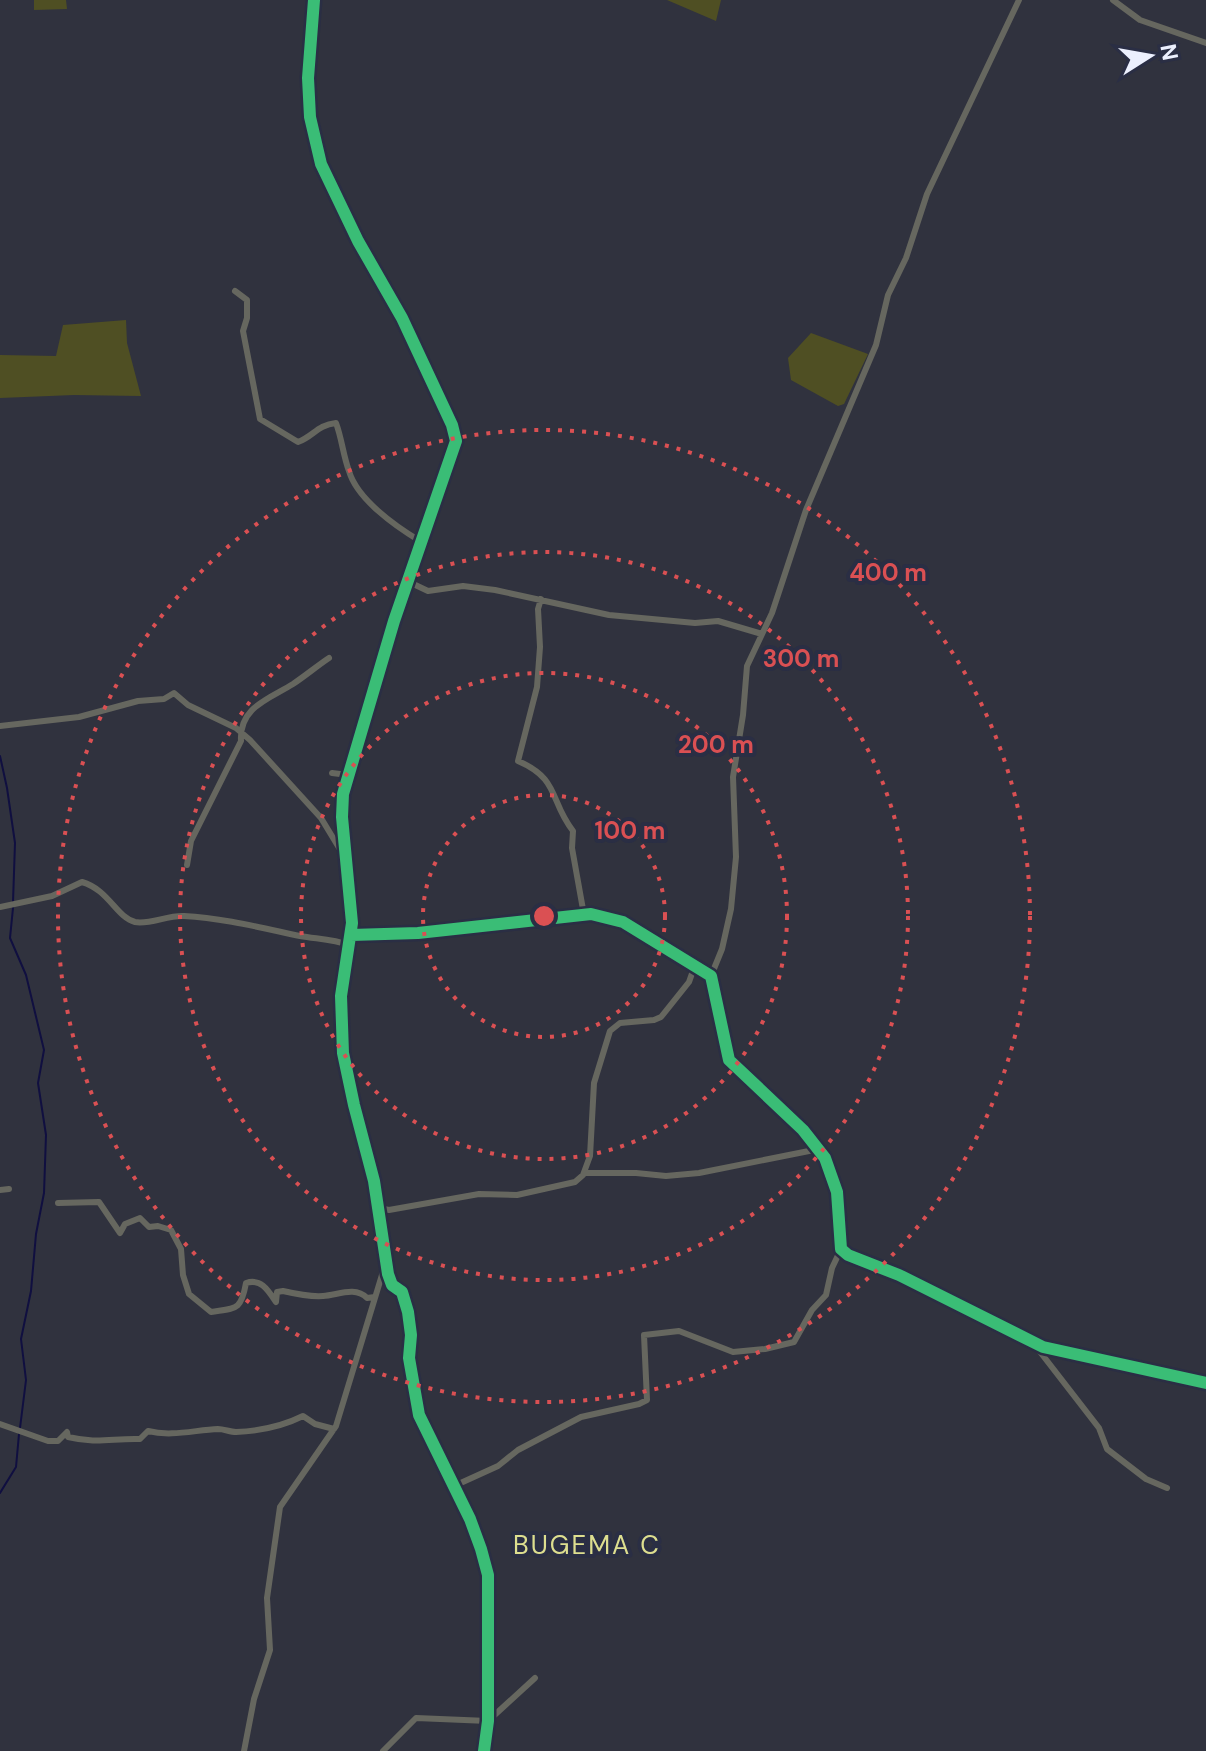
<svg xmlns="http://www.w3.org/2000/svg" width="1206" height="1751" font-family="'DM Sans',sans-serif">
  <rect width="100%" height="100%" fill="#30323e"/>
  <path fill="#4f4f23" d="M34,0H66L67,9L34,10Z
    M667,0H721L716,21Z
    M126,320L127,343L141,396L74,395L0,398V355L56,356L63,325Z
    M811,333L868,354L844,404L838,406L791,380L788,358Z"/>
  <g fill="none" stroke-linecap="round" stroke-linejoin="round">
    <path stroke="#100f40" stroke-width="2" d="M0,756L7,788L15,843L13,902
      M13,908L10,938L26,975L44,1050L38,1083L46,1135L44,1193L36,1234L31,1291L21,1339L26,1380L20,1428
      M0,1493L16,1467L19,1434"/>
    <path stroke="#66675f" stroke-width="6" d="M314,0L308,78L310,117L321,164L358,241L402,318L452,425L456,441L394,621L343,794L342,817L352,923L341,996L343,1053L354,1105L374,1181L388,1274L392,1285L402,1292L408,1312L411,1335L409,1358L419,1415L470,1519L481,1549L488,1575V1721L484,1751
      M1113,0L1140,20L1206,43
      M235,291L247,300V318L243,331L260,419L298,442C314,436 317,425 336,423C342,439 343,455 349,471C357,499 395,526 420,541
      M407,581L428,591L463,586L495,590L609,615L695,623L718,621L762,634
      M541,599L538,609L540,647L537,687L518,761C560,779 549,800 573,831L572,848L584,915
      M0,726L79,717L138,701L164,699L174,693L188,705L236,728L250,740L321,818L344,856
      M332,773L348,775
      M187,865L191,841L241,741C239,707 269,699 293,684C305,676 317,666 329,658
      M0,907L52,896L82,882C109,890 116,917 135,922C149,925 168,915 184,916C223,918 262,928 300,936C317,939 333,939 349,945
      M351,935L418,933L591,914L623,922L711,976L729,1060L803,1130L825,1158L837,1192L841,1249L848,1255L899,1275L1043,1347L1206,1383
      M711,976L722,949L731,909L736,857L733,777L743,715L747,666L772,613L806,510L876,345L888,295L906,258L927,194L1019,0
      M584,1173H636L666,1176L699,1173L819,1149
      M0,1190L9,1189
      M58,1203L99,1202L120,1233L125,1224L140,1218L149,1227L158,1226L171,1230L181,1249L183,1275L189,1294L211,1312C236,1308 241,1311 246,1283C261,1278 268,1290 276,1302L277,1292L283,1291C296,1294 310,1297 323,1296C338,1295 355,1286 367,1298L375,1297
      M379,1208L389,1210L479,1194L517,1195L575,1182L583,1175L590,1156L594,1083L610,1031L620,1023L654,1020L661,1017L689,982L695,965
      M1034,1344L1099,1428L1107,1449L1146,1479L1167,1488
      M0,1424L48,1441H58L67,1432L68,1437C97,1444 113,1438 140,1439L148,1431C171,1437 195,1430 218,1429C224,1429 230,1432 236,1432C259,1431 283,1426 303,1416L315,1424L334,1429
      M454,1486L498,1466L518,1450L581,1417L639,1404L647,1400L644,1335L679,1331L733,1352L765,1349L794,1342L812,1310L826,1295L832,1268L841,1249
      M244,1751L254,1699L270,1650L267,1598L280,1507L336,1426L385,1265
      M383,1751L416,1718L488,1721L535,1678"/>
    <defs>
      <path id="cycleway" d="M314,0L308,78L310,117L321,164L358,241L402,318L452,425L456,441L394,621L343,794L342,817L352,923L341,996L343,1053L354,1105L374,1181L388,1274L392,1285L402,1292L408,1312L411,1335L409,1358L419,1415L470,1519L481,1549L488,1575V1721L484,1751
        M351,935L418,933L591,914L623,922L711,976L729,1060L803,1130L825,1158L837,1192L841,1249L848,1255L899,1275L1043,1347L1206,1383"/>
    </defs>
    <use href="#cycleway" stroke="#2a2e44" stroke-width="17"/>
    <use href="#cycleway" stroke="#3abd76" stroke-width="12"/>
  </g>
  <g fill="none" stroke="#da5053" stroke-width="4" stroke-dasharray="4 8">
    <circle cx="544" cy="916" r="121"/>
    <circle cx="544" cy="916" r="243"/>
    <circle cx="544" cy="916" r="364"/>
    <circle cx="544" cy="916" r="486"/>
  </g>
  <g text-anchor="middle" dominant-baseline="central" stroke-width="8" stroke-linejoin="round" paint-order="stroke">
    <g font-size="26" letter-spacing="2" fill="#ddde8f" stroke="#2a2e44">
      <text x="587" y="1545">BUGEMA C</text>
    </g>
  </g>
  <circle cx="544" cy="916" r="12" fill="#da5053" stroke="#2a2e44" stroke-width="4"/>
  <g font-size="24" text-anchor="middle" font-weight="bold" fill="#da5053" stroke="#2a2e44" stroke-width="8" stroke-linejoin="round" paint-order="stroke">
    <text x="888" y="581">400 m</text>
    <text x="801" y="667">300 m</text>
    <text x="716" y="753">200 m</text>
    <text x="630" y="839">100 m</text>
  </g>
  <g transform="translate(1150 56) rotate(79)" stroke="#2a2e44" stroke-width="6" paint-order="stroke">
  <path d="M0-6L14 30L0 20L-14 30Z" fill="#ecf0fe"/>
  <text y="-12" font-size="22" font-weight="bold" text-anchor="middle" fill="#ecf0fe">N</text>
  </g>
</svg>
